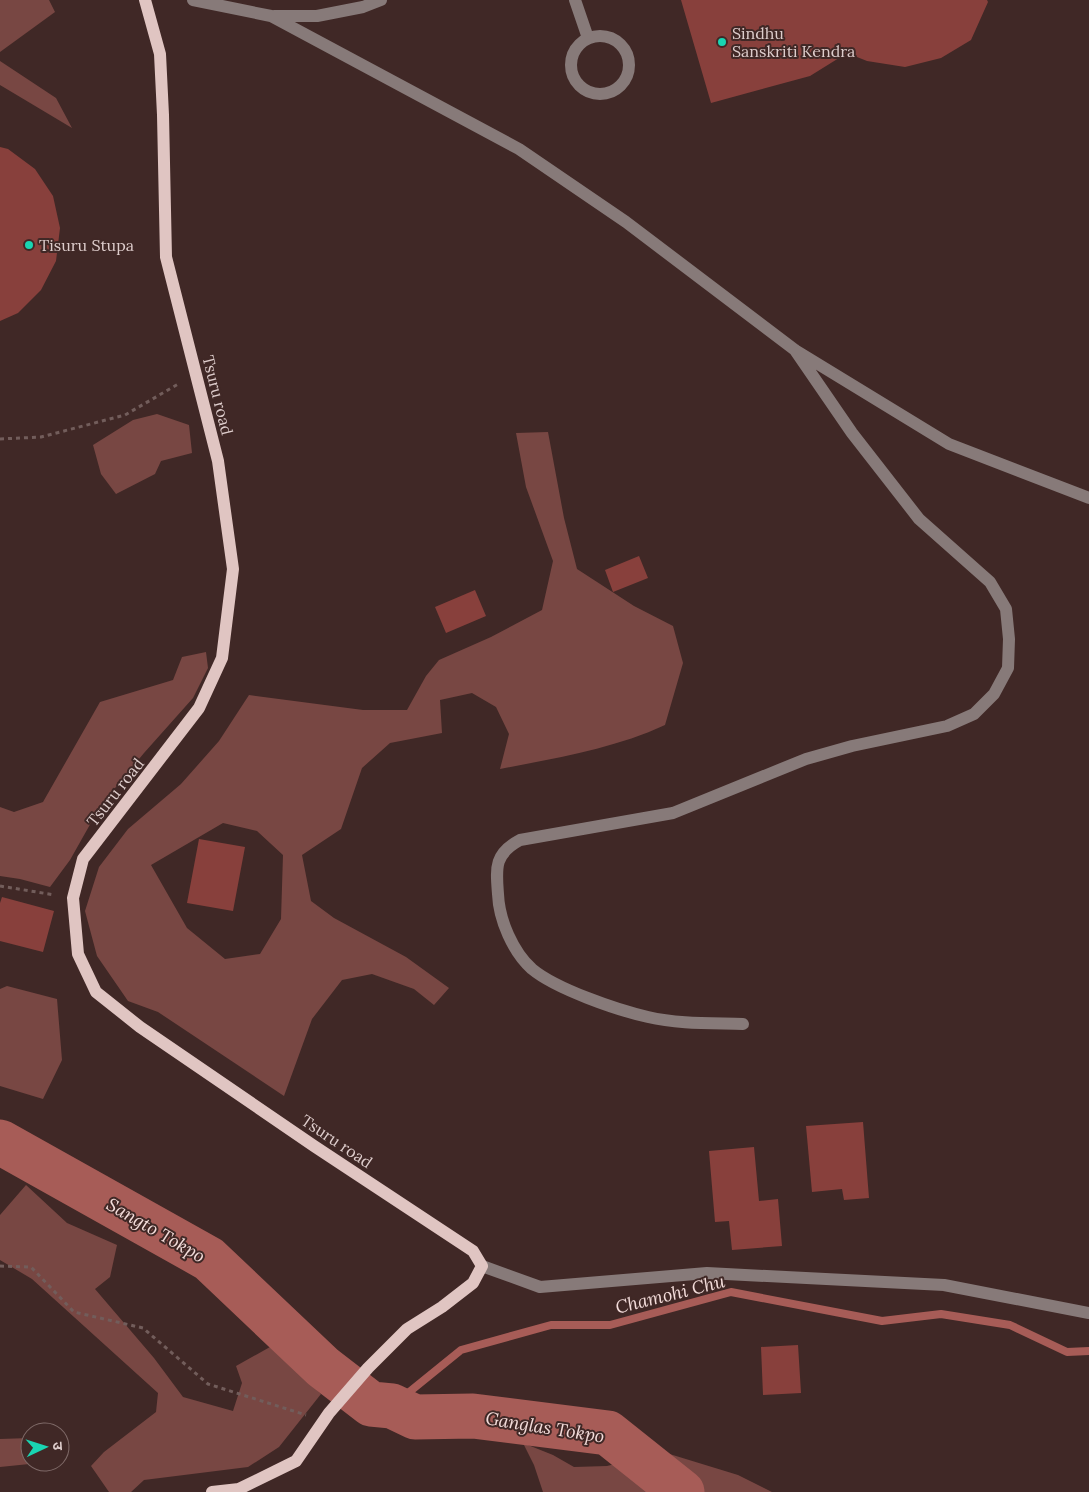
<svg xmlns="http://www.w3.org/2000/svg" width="1089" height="1492" font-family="Lora,'Noto Sans Devanagari',serif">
  <rect width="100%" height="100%" fill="#402826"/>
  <path fill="#784743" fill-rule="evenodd" d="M0,0H49L55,12L0,52Z
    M0,61L56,98L72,128L0,85Z
    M157,414L189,425L192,453L161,461L155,474L116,494L101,474L93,445L133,420Z
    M548,432L564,518L577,569L634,606L673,626L683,663L665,725C613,749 556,758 500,769L509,734L496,707L472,693L440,700L442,733L390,743L362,768L341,829L302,855L311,901L334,918L406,957L449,988L434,1005L414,989L372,974L342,980L312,1019L284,1096L158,1012L128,1001L97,956L85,911L99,867L128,829L181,784L219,741L249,695L363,710H407L426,676L439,660L491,637L542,610L553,561L526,487L516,433ZM223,823L257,831L283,855L281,919L260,954L225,959L187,928L151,865Z
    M206,652L208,668L193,698L144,753L101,805L70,860L50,887L20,879L0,876V807L14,812L43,802L100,702L173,680L182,657Z
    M7,986L57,999L62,1060L43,1099L0,1086V989Z
    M26,1185L67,1223L117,1245L110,1277L95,1289L154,1358L183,1397L233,1411L242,1383L236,1366L270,1347L321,1394L279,1447L248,1467L144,1480L131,1492H109L91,1466L104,1452L156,1412L158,1393L32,1279L0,1260V1215Z
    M30,1438V1462H49L0,1467V1439Z
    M523,1443L553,1455L574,1467L607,1466L663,1452L738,1475L772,1492H543L534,1465Z"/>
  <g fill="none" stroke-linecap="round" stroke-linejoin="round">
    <path stroke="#a75c57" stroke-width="8" d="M392,1406L461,1350L551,1325H610L731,1292L882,1321L941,1314L1010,1325L1067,1352L1089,1351"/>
    <path stroke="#a75c57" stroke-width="45" d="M0,1142L209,1259L323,1367L371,1404L392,1406L415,1417L473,1416L608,1433L682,1492"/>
  </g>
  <path fill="#88403c" d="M681,0H987L988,2L971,40L941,58L905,67L867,61L847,53L810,76L711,103Z
    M0,147L8,149L35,169L53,196L60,228L56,261L41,290L18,313L0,321Z
    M639,556L648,578L613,592L605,570Z
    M475,590L486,616L446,633L435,607Z
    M199,839L245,847L233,911L187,903Z
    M2,897L54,911L43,952L0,941V903Z
    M863,1122L869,1198L844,1200L842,1189L812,1192L806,1126Z
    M754,1147L759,1201L778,1199L782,1246L732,1250L729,1221L715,1222L709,1151Z
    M798,1345L801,1393L763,1395L761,1347Z"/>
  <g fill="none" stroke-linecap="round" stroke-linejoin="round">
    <path stroke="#725d5b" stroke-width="3" stroke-dasharray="4 4" stroke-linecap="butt" d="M0,439L41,437L125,415L180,383
      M0,886L55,895
      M0,1266L31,1267L74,1312L143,1328L208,1384L306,1415"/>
    <path stroke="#877a79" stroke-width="12" d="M193,0L271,16L519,149L626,222L795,350L949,444L1089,498
      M575,0L588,38
      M274,16H317L363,7L381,0
      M571 65a29 29 0 1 1 58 0a29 29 0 1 1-58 0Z
      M743,1024C711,1023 678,1024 648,1017C617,1010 556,989 532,969C513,952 499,920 498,894C496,868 494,854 520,840L673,813L806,759L852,746L947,726L974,714L994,694L1008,668L1009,639L1006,609L990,582L919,519L852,433L795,350
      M482,1266L540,1287L707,1273L944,1285L1089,1313"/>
    <path stroke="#e0c5c2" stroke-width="12" d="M145,0L160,54L163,115L166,257L218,461L233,569L222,658L199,708L83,859L73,898L78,954L96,992L140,1027L314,1146L473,1251L482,1266L473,1283L442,1307L407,1329L368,1368L329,1413L296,1461L239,1489L212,1492"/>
  </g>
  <g fill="#19d5b2" stroke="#402826" stroke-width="2">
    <circle cx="722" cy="42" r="5"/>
    <circle cx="29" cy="245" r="5"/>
  </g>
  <g text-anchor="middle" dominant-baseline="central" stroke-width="4" stroke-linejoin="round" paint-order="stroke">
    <g font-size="16" fill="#decdcc" stroke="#402826" text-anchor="start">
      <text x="732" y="33">Sindhu<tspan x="732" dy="18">Sanskriti Kendra</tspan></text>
      <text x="39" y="245">Tisuru Stupa</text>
    </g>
    <g font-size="16" fill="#decdcc" stroke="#402826">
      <text transform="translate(218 395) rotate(76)">Tsuru road</text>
      <text transform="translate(115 792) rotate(-52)">Tsuru road</text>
      <text transform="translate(337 1141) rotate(34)">Tsuru road</text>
    </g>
    <g font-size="18" font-style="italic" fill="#f3dcda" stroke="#402826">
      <text transform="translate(156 1230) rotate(30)">Sangto Tokpo</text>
      <text transform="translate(670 1294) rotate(-14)">Chamohi Chu</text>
      <text transform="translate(545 1427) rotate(9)">Ganglas Tokpo</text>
    </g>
  </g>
  <g transform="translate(45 1447) rotate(86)"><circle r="24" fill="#402826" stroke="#7f6a68"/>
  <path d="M0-4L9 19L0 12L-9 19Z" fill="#19d5b2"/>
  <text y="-8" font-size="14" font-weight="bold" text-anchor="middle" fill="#decdcc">उ</text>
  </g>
</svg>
